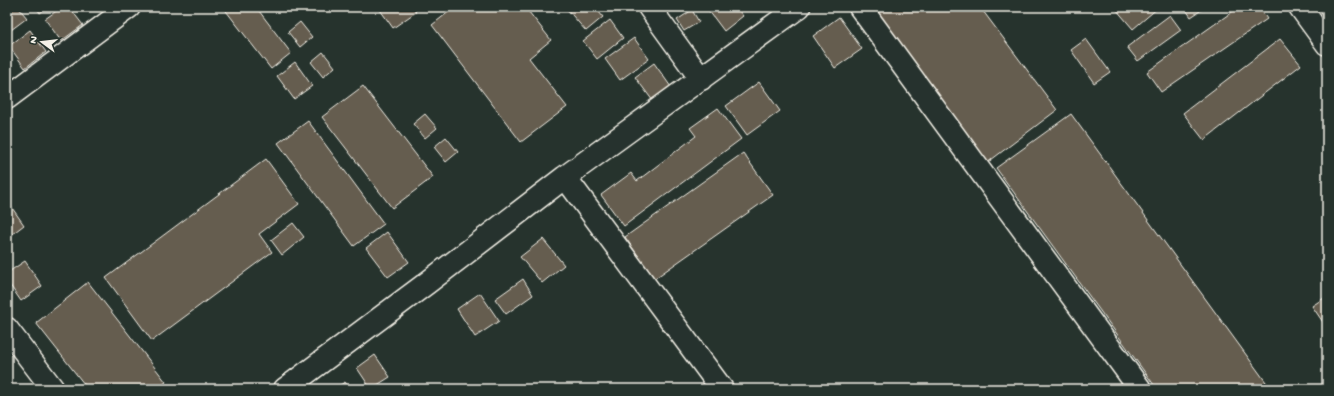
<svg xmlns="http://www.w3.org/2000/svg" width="1334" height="396" font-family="'Gochi Hand',sans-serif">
  <rect width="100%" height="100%" fill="#26332d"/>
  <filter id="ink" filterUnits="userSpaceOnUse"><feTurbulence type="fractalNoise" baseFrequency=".025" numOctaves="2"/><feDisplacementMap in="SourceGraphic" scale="8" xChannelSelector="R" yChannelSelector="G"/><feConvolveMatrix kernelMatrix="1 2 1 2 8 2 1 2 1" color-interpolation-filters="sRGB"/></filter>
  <g filter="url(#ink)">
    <path fill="#655d4f" stroke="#f4f1e8" d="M7,7H18L27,18L7,33Z
      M36,7H48L40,13Z
      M62,7H69L83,25L61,41L45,19Z
      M223,7H256L291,53L271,69Z
      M378,7H412L416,12L393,28Z
      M455,7H525L551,40L529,58L567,107L521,142L432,25Z
      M565,7H595L603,17L586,31Z
      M706,7H736L743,16L724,31Z
      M872,7H980L1057,110L987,163Z
      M1116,7H1159L1133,29L1115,8Z
      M1184,7H1206L1191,17Z
      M1239,7H1259L1267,19L1161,92L1147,72Z
      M692,10L699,22L684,31L677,20Z
      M1170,15L1181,30L1138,61L1127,47Z
      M839,17L862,49L835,68L813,36Z
      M610,20L623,38L597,59L583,41Z
      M300,22L312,37L300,47L288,32Z
      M30,30L46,52L25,68L9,46Z
      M634,38L649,59L620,80L605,59Z
      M1086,39L1110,72L1094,83L1071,50Z
      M1280,39L1301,65L1204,140L1183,113Z
      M323,52L335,67L323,77L311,62Z
      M295,62L312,86L294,99L277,76Z
      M654,63L671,87L653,101L635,77Z
      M7,66L13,74L7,79Z
      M759,82L780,111L747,135L726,106Z
      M363,86L433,177L392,208L322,117Z
      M718,108L741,139L624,226L601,195L631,173L637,181L696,136L690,128Z
      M425,114L437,128L425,138L413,124Z
      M1071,114L1271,389H1157L996,168Z
      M308,121L384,224L354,246L278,143Z
      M446,137L458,152L446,162L434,147Z
      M743,153L773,195L654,279L625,237Z
      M266,159L299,204L259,234L272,252L152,341L106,278Z
      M10,205L24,225L7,238V207Z
      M293,223L304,237L282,255L271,240Z
      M387,232L409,262L388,277L366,248Z
      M543,239L564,265L542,283L520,257Z
      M25,261L42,286L21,301L7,281V273Z
      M523,279L533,295L506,314L495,299Z
      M88,282L166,382L157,389H88L36,323Z
      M480,293L499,321L475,337L457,309Z
      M1327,296V328L1312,306Z
      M375,355L390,377L371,389L357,368Z
      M345,382L350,389H334Z"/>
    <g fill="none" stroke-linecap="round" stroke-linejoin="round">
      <defs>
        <path id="minor" d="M649,7L701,79
          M860,7L1140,389
          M1300,7L1327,44
          M7,98L129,7
          M565,177L722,389
          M7,329L53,389
          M285,389L427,283L565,177L799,7"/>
      </defs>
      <use href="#minor" stroke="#f4f1e8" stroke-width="25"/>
      <use href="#minor" stroke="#26332d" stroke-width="22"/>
    </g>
  </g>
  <rect width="1334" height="396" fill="none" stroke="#26332d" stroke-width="24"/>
  <rect x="12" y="12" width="1310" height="372" fill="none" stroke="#f4f1e8" stroke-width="1.5" filter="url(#ink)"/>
  <g transform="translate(42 42) rotate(285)" stroke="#26332d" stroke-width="3" paint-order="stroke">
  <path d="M0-3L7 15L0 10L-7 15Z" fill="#f4f1e8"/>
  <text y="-6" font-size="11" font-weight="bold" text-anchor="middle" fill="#f4f1e8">N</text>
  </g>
</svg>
